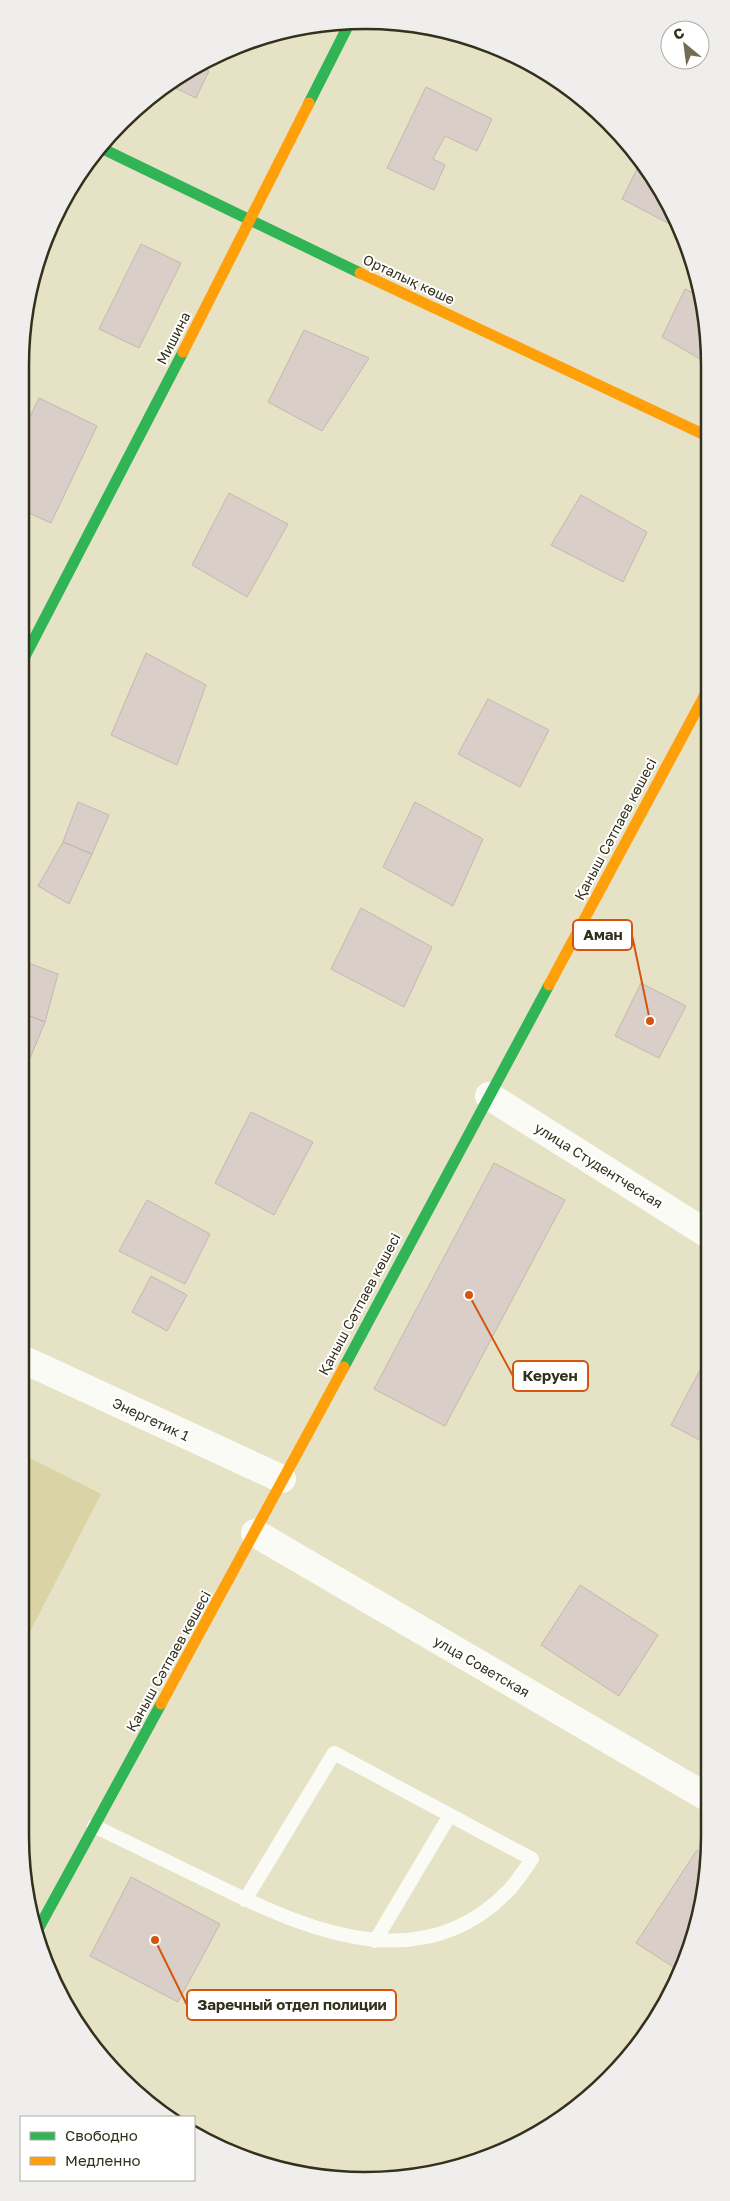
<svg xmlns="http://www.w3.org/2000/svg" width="730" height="2201" font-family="'Golos Text',sans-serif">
  <rect width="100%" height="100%" fill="#e6e2c5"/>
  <path fill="#dad3a5" d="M20,1453L101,1494L20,1651Z"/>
  <path fill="#dacfc8" stroke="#c2b8b0" d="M196,65L209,71L196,98L167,84Z
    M426,87L492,119L477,151L445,136L433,159L445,165L434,190L387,168Z
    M640,163L683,231L622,199Z
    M141,244L181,263L139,348L99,329Z
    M685,289L701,297L707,320V363L662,337Z
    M304,330L369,358L322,431L268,402Z
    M39,398L97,426L51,523L20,509V437Z
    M229,493L288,524L247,597L192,565Z
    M581,495L647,532L623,582L551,545Z
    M146,653L206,685L177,765L111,735Z
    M488,699L549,730L520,787L458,754Z
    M78,802L109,815L92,854L63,842Z
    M415,802L483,839L453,906L383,867Z
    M63,842L92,854L69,904L38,886Z
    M361,908L432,947L404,1007L331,969Z
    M20,960L58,974L45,1022L20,1012Z
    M641,983L686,1006L659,1058L615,1036Z
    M20,1012L45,1022L26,1068L20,1064Z
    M251,1112L313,1142L274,1215L215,1183Z
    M494,1163L565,1200L445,1426L374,1389Z
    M147,1200L210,1234L185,1284L119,1251Z
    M151,1276L187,1295L167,1331L132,1312Z
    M709,1353V1445L671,1425Z
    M580,1585L658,1635L619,1696L541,1645Z
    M697,1850L707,1857L698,1925L678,1970L636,1943Z
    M131,1877L220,1924L178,2002L90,1956Z"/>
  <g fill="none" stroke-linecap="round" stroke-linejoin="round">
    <path stroke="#fbfbf6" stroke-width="14" d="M94,1826C137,1847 180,1868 224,1889C316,1934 426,1978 510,1889C518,1880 525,1869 532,1859L334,1753L245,1900
      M375,1941L450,1815"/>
    <path stroke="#fbfbf6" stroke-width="28" d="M489,1096L709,1235
      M20,1358L282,1479
      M255,1533L710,1799"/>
    <path stroke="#30b455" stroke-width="11" d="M309,103L350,22
      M99,147L360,273
      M20,666L183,352
      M344,1367L549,985
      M36,1933L161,1704"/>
    <path stroke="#ff9f0a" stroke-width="11" d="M360,273L707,436
      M183,352L309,103
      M549,985L708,689
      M161,1704L344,1367"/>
  </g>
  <g text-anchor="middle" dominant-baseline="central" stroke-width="4" stroke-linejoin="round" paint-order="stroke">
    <g font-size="14" fill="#33301b" stroke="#fff">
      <text transform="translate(409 279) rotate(25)">Орталық көше</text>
      <text transform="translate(173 338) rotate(-63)">Мишина</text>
      <text transform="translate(615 829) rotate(-62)">Қаныш Сәтпаев көшесі</text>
      <text transform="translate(599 1165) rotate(32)">улица Студентческая</text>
      <text transform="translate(359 1304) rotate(-62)">Қаныш Сәтпаев көшесі</text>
      <text transform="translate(151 1419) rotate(25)">Энергетик 1</text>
      <text transform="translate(168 1661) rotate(-61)">Қаныш Сәтпаев көшесі</text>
      <text transform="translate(482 1666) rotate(30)">улца Советская</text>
    </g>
  </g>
  <path d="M0 0H730V2201H0ZM365 29H365A336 336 0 0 1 701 365V1836A336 336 0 0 1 365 2172H365A336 336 0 0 1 29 1836V365A336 336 0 0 1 365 29Z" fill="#efeeed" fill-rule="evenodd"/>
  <path fill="none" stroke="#33301b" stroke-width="2.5" d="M365 29H365A336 336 0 0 1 701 365V1836A336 336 0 0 1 365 2172H365A336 336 0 0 1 29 1836V365A336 336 0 0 1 365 29Z"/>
  <path fill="none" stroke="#d6550e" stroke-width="2" d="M650 1021L632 935M469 1295L513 1376M155 1940L187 2005"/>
  <g fill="#d6550e" stroke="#fff" stroke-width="2">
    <circle cx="650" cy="1021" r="5"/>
    <circle cx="469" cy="1295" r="5"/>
    <circle cx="155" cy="1940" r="5"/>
  </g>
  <g fill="#fff" stroke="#d6550e" stroke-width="2">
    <rect x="573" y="920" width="59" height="30" rx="5"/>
    <rect x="513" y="1361" width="75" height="30" rx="5"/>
    <rect x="187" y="1990" width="209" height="30" rx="5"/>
  </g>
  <g font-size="15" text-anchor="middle" font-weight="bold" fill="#33301b">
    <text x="603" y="940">Аман</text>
    <text x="550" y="1381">Керуен</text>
    <text x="292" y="2010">Заречный отдел полиции</text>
  </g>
  <rect x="20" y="2116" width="175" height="65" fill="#ffffff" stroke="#adaca4"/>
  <rect x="30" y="2132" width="25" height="8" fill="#30b455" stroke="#adaca4"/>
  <text x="65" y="2141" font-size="15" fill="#33301b">Свободно</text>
  <rect x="30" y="2157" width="25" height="8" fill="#ff9f0a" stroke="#adaca4"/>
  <text x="65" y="2166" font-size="15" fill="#33301b">Медленно</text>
  <g transform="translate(685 45) rotate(331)"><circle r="24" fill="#ffffff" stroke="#adaca4"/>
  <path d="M0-4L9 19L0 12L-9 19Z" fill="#726e56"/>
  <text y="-8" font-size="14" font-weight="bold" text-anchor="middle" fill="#33301b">С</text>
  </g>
</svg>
